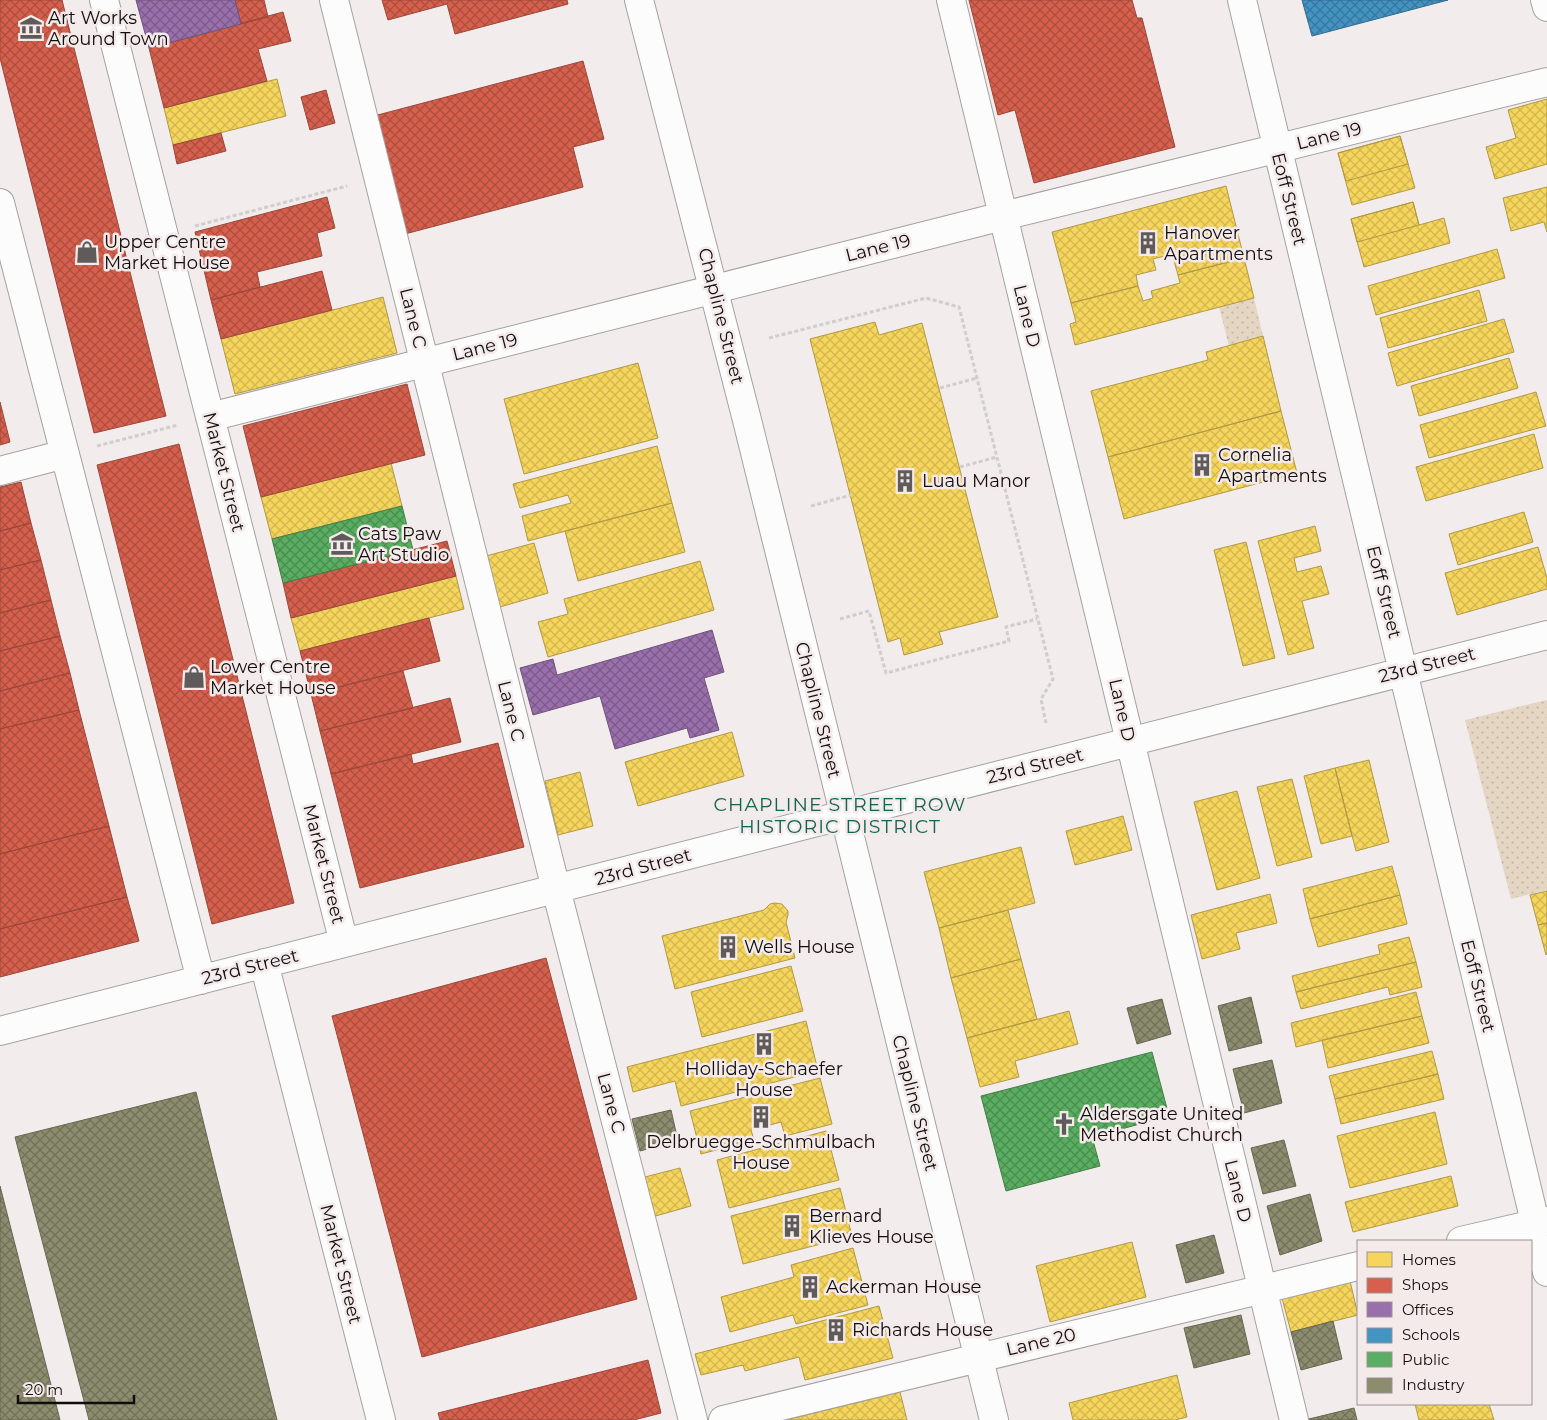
<svg xmlns="http://www.w3.org/2000/svg" width="1547" height="1420" font-family="Montserrat,sans-serif">
  <defs>
    <pattern id="grass-dots" width="8" height="8" patternUnits="userSpaceOnUse" patternTransform="scale(1.25)"><rect width="8" height="8" fill="#e4d6c3"/><path d="M2 2h.1M6 6h.1" fill="none" stroke="#c3b6a6" stroke-width="1.8" stroke-linecap="round"/></pattern>
    <pattern id="homes-cross-hatch" width="8" height="8" patternUnits="userSpaceOnUse" patternTransform="scale(1.25)"><rect width="8" height="8" fill="#f6d55c"/><path d="M0 0l8 8M0 8l8-8" fill="none" stroke="#d2b64f"/></pattern>
    <pattern id="shops-cross-hatch" width="8" height="8" patternUnits="userSpaceOnUse" patternTransform="scale(1.25)"><rect width="8" height="8" fill="#d6604d"/><path d="M0 0l8 8M0 8l8-8" fill="none" stroke="#ac4e3e"/></pattern>
    <pattern id="offices-cross-hatch" width="8" height="8" patternUnits="userSpaceOnUse" patternTransform="scale(1.25)"><rect width="8" height="8" fill="#9970ab"/><path d="M0 0l8 8M0 8l8-8" fill="none" stroke="#7b5a8a"/></pattern>
    <pattern id="schools-cross-hatch" width="8" height="8" patternUnits="userSpaceOnUse" patternTransform="scale(1.25)"><rect width="8" height="8" fill="#4393c3"/><path d="M0 0l8 8M0 8l8-8" fill="none" stroke="#37769d"/></pattern>
    <pattern id="public-cross-hatch" width="8" height="8" patternUnits="userSpaceOnUse" patternTransform="scale(1.25)"><rect width="8" height="8" fill="#5aae61"/><path d="M0 0l8 8M0 8l8-8" fill="none" stroke="#498c4e"/></pattern>
    <pattern id="industry-cross-hatch" width="8" height="8" patternUnits="userSpaceOnUse" patternTransform="scale(1.25)"><rect width="8" height="8" fill="#8c8c6e"/><path d="M0 0l8 8M0 8l8-8" fill="none" stroke="#717159"/></pattern>
  </defs>
  <rect width="100%" height="100%" fill="#f2ecec"/>
  <path fill="url(#grass-dots)" d="M1254,298L1263,336L1229,346L1219,307Z
    M1547,700V890L1511,899L1465,720Z"/>
  <path fill="url(#homes-cross-hatch)" stroke="#b19944" d="M277,79L286,116L173,145L164,108Z
    M1547,99V164L1495,179L1486,147L1516,138L1508,110Z
    M1400,136L1415,188L1352,205L1338,153Z
    M1400,136L1408,164L1346,181L1338,153Z
    M1226,186L1244,258L1178,275L1172,254L1153,259L1156,270L1136,275L1138,286L1071,303L1052,232Z
    M1547,187V232L1544,222L1511,231L1503,198Z
    M1413,202L1419,225L1444,218L1450,243L1364,267L1351,219Z
    M1413,202L1419,225L1357,242L1351,219Z
    M1497,249L1505,278L1376,315L1368,286Z
    M1244,258L1254,298L1075,345L1070,324L1076,322L1071,303L1138,286L1143,301L1153,298L1151,291L1180,283L1178,275Z
    M1479,290L1487,321L1388,348L1380,318Z
    M383,297L397,353L235,394L221,339Z
    M1504,319L1514,352L1397,386L1388,353Z
    M875,322L879,335L922,323L998,617L939,632L943,644L904,655L900,638L888,642L810,339Z
    M1263,336L1281,411L1108,457L1091,391L1208,360L1206,352Z
    M1509,358L1518,388L1419,416L1411,386Z
    M638,363L658,438L524,474L504,399Z
    M1536,392L1546,426L1429,458L1420,425Z
    M1281,411L1297,473L1124,519L1108,457Z
    M1534,434L1543,468L1426,501L1416,467Z
    M657,446L672,503L528,541L522,516L571,503L568,495L520,508L513,484Z
    M391,463L402,506L272,539L261,497Z
    M672,503L685,552L578,581L565,531Z
    M1524,512L1533,542L1458,565L1449,534Z
    M1315,526L1321,551L1294,558L1297,572L1321,566L1329,594L1302,601L1314,648L1288,655L1258,541Z
    M1246,542L1275,658L1243,666L1214,550Z
    M534,543L548,593L500,607L486,556Z
    M1538,547L1547,578V589L1457,615L1445,573Z
    M700,561L714,610L548,657L538,622L568,614L564,599Z
    M456,576L464,609L300,651L291,618Z
    M732,732L744,776L638,806L625,762Z
    M1369,760L1389,842L1356,851L1335,768Z
    M1335,768L1352,836L1321,844L1304,776Z
    M580,772L593,826L558,835L545,781Z
    M1292,779L1312,857L1277,866L1257,787Z
    M1237,791L1260,878L1217,890L1194,802Z
    M1123,816L1132,850L1075,865L1066,831Z
    M1021,847L1035,903L939,928L924,872Z
    M1392,866L1400,895L1310,919L1303,889Z
    M1547,891V923L1538,925L1530,895Z
    M1270,894L1277,923L1236,933L1240,949L1202,959L1191,915Z
    M1400,895L1407,924L1318,947L1310,919Z
    M774,903L782,904L788,911V915L786,922L795,958L675,989L662,936L764,910L770,904Z
    M1008,910L1021,959L951,978L939,928Z
    M1547,923V954L1546,955L1538,925Z
    M1409,937L1416,962L1296,992L1292,976L1380,954L1378,945Z
    M1021,959L1037,1019L967,1038L951,978Z
    M1416,962L1422,987L1390,995L1388,987L1301,1009L1296,992Z
    M791,966L803,1011L702,1037L691,992Z
    M1416,992L1422,1016L1296,1047L1291,1023Z
    M1069,1011L1078,1044L1015,1061L1019,1077L980,1087L967,1038Z
    M1422,1016L1429,1043L1328,1068L1322,1040Z
    M806,1021L818,1071L681,1106L675,1081L633,1092L627,1067Z
    M1432,1051L1438,1074L1335,1099L1329,1076Z
    M1438,1074L1444,1099L1341,1124L1335,1099Z
    M820,1078L832,1124L785,1136L781,1122L751,1130L754,1140L701,1154L690,1111Z
    M1435,1112L1447,1164L1350,1188L1337,1136Z
    M826,1131L839,1180L729,1208L717,1160Z
    M680,1168L691,1206L652,1217L641,1178Z
    M1451,1176L1458,1206L1353,1232L1345,1202Z
    M840,1188L852,1236L743,1264L731,1216Z
    M1132,1242L1146,1297L1050,1322L1036,1266Z
    M853,1248L868,1305L796,1324L793,1315L730,1332L721,1297L794,1277L791,1265Z
    M1350,1281L1358,1315L1291,1332L1282,1298Z
    M879,1306L893,1358L805,1380L799,1357L745,1371L743,1365L701,1375L695,1354Z
    M1177,1375L1187,1417L1175,1420H1073L1069,1403Z
    M900,1392L907,1420H786Z
    M1415,1404H1489L1494,1420H1419Z"/>
  <path fill="url(#shops-cross-hatch)" stroke="#9b473a" d="M0,0H62L166,416L94,433L0,58Z
    M235,0H264L268,17L241,24Z
    M382,0H567L568,4L455,34L447,4L388,20Z
    M969,0H1132L1137,18H1142L1175,147L1034,183L1015,110L998,115Z
    M283,12L291,41L258,49L267,81L164,108L149,48Z
    M583,61L604,139L573,147L583,187L401,235L370,117Z
    M326,90L335,123L310,130L301,97Z
    M221,133L226,151L177,164L173,145Z
    M327,197L335,228L317,233L322,256L257,272L260,287L211,300L195,232Z
    M322,271L332,310L221,339L211,300Z
    M407,384L425,455L261,497L243,426Z
    M0,402L10,442L0,445Z
    M179,444L294,903L212,924L97,465Z
    M21,482L31,523L0,531V487Z
    M31,523L41,560L0,570V531Z
    M447,541L456,576L291,618L283,583Z
    M41,560L51,600L0,613V570Z
    M51,600L60,636L0,651V613Z
    M429,618L440,661L311,694L300,651Z
    M60,636L70,673L0,691V651Z
    M403,671L413,708L320,731L311,694Z
    M70,673L79,710L0,729V691Z
    M450,698L461,742L331,774L320,731Z
    M79,710L109,826L0,854V729Z
    M498,743L524,847L360,888L331,774L411,754L413,764Z
    M109,826L127,897L0,929V854Z
    M127,897L139,941L0,977V929Z
    M546,958L637,1299L422,1357L332,1016Z
    M648,1360L661,1413L634,1420H440L438,1413Z"/>
  <path fill="url(#offices-cross-hatch)" stroke="#70527c" d="M136,0H235L241,24L149,48Z
    M712,630L724,672L704,678L719,730L690,738L687,728L615,749L600,696L533,715L520,668L553,659L557,675Z"/>
  <path fill="url(#schools-cross-hatch)" stroke="#346b8c" d="M1302,0H1448L1312,36Z"/>
  <path fill="url(#public-cross-hatch)" stroke="#447e48" d="M402,506L413,550L283,583L272,539Z
    M1152,1052L1169,1116L1092,1137L1100,1166L1006,1191L981,1096Z"/>
  <path fill="url(#industry-cross-hatch)" stroke="#676651" d="M1251,997L1262,1043L1229,1051L1218,1006Z
    M1162,999L1171,1034L1137,1044L1127,1008Z
    M1272,1060L1282,1103L1244,1113L1233,1069Z
    M196,1092L277,1420H89L15,1137Z
    M671,1110L678,1141L640,1151L632,1119Z
    M1284,1140L1296,1186L1263,1194L1251,1148Z
    M0,1186L60,1420H0Z
    M1310,1194L1322,1241L1280,1255L1267,1206Z
    M1214,1235L1224,1273L1186,1283L1176,1245Z
    M1241,1315L1250,1354L1194,1368L1184,1328Z
    M1333,1321L1342,1359L1301,1370L1291,1332Z
    M1354,1408L1357,1420H1310L1309,1419Z"/>
  <g fill="none" stroke-linecap="round" stroke-linejoin="round">
    <defs>
      <path id="minor" d="M104,0L344,943
        M334,0L556,889L693,1420
        M951,0L1294,1420
        M1242,0L1547,1272
        M1545,0L1547,7
        M0,203L201,980
        M210,417L1003,216L1547,82
        M0,471L65,454
        M264,963L381,1420
        M0,1031L1547,635
        M1461,1241L1547,1221
        M723,1420L1358,1266"/>
      <path id="major" d="M639,0L747,420L994,1420"/>
    </defs>
    <use href="#minor" stroke="#a5a1a1" stroke-width="30"/>
    <use href="#major" stroke="#a5a1a1" stroke-width="30"/>
    <path stroke="#cfcece" stroke-width="3" stroke-dasharray="4 2.5" stroke-linecap="butt" d="M195,226L347,186
      M769,338L926,298L959,307L1053,679L1041,699L1046,723
      M940,388L977,378
      M97,446L178,425
      M960,467L997,457
      M811,506L851,495
      M840,619L869,611L886,673L1009,641L1006,627L1037,619"/>
    <use href="#minor" stroke="#fdfcfc" stroke-width="28"/>
    <use href="#major" stroke="#fdfcfc" stroke-width="28"/>
  </g>
  <defs>
    <symbol id="museum-bare" viewBox="-9 -9 18 18"><path d="M0-6L6-3V-2H-6V-3ZM-5-1h2V3h-2ZM-1-1h2V3h-2ZM3-1h2V3H3ZM-6 4H6V6H-6Z" fill="#5f5b5b" stroke="#f4eaea" stroke-width="2.5" paint-order="stroke"/></symbol>
    <symbol id="building-bare" viewBox="-9 -9 18 18"><path d="M-4-6H4V6H1V3H-1V6H-4ZM-2.5-4.3h1.7v1.8h-1.7ZM.8-4.3h1.7v1.8H.8ZM-2.5-1h1.7V.8h-1.7ZM.8-1h1.7V.8H.8Z" fill="#5f5b5b" stroke="#f4eaea" stroke-width="2.5" paint-order="stroke"/></symbol>
    <symbol id="shop-bare" viewBox="-9 -9 18 18"><path d="M-5-2.5h2.3a2.7 3.5 0 0 1 5.4 0H5L5.5 6h-11ZM-1.5-2.5h3a1.5 2.3 0 0 0-3 0Z" fill="#5f5b5b" stroke="#f4eaea" stroke-width="2.5" paint-order="stroke"/></symbol>
    <symbol id="church-bare" viewBox="-9 -9 18 18"><path d="M-1.2-6h2.4v3.5h3.3v2.4h-3.3V6h-2.4V-.1h-3.3v-2.4h3.3Z" fill="#5f5b5b" stroke="#f4eaea" stroke-width="2.5" paint-order="stroke"/></symbol>
  </defs>
  <g fill-rule="evenodd">
    <use href="#museum-bare" x="15" y="12" width="32" height="32"/>
    <use href="#building-bare" x="1132" y="227" width="32" height="32"/>
    <use href="#shop-bare" x="71" y="236" width="32" height="32"/>
    <use href="#building-bare" x="1186" y="449" width="32" height="32"/>
    <use href="#building-bare" x="889" y="465" width="32" height="32"/>
    <use href="#museum-bare" x="326" y="528" width="32" height="32"/>
    <use href="#shop-bare" x="178" y="661" width="32" height="32"/>
    <use href="#building-bare" x="712" y="931" width="32" height="32"/>
    <use href="#building-bare" x="748" y="1028" width="32" height="32"/>
    <use href="#building-bare" x="745" y="1101" width="32" height="32"/>
    <use href="#church-bare" x="1048" y="1108" width="32" height="32"/>
    <use href="#building-bare" x="776" y="1210" width="32" height="32"/>
    <use href="#building-bare" x="794" y="1271" width="32" height="32"/>
    <use href="#building-bare" x="820" y="1314" width="32" height="32"/>
  </g>
  <g text-anchor="middle" dominant-baseline="central" stroke-width="5" stroke-linejoin="round" paint-order="stroke">
    <g font-size="18" fill="#100d0d" stroke="#f4eaea" text-anchor="start">
      <text x="48" y="18">Art Works<tspan x="48" dy="21">Around Town</tspan></text>
      <text x="1164" y="233">Hanover<tspan x="1164" dy="21">Apartments</tspan></text>
      <text x="104" y="242">Upper Centre<tspan x="104" dy="21">Market House</tspan></text>
      <text x="1218" y="455">Cornelia<tspan x="1218" dy="21">Apartments</tspan></text>
      <text x="922" y="481">Luau Manor</text>
      <text x="358" y="534">Cats Paw<tspan x="358" dy="21">Art Studio</tspan></text>
      <text x="210" y="667">Lower Centre<tspan x="210" dy="21">Market House</tspan></text>
      <text x="744" y="947">Wells House</text>
      <text x="764" y="1069" text-anchor="middle">Holliday-Schaefer<tspan x="764" dy="21">House</tspan></text>
      <text x="1080" y="1114">Aldersgate United<tspan x="1080" dy="21">Methodist Church</tspan></text>
      <text x="761" y="1142" text-anchor="middle">Delbruegge-Schmulbach<tspan x="761" dy="21">House</tspan></text>
      <text x="809" y="1216">Bernard<tspan x="809" dy="21">Klieves House</tspan></text>
      <text x="826" y="1287">Ackerman House</text>
      <text x="852" y="1330">Richards House</text>
    </g>
    <g font-size="18" fill="#100d0d" stroke="#f4eaea">
      <text transform="translate(1329 136) rotate(-14)">Lane 19</text>
      <text transform="translate(1289 199) rotate(76)">Eoff Street</text>
      <text transform="translate(878 248) rotate(-14)">Lane 19</text>
      <text transform="translate(721 316) rotate(76)">Chapline Street</text>
      <text transform="translate(1027 316) rotate(76)">Lane D</text>
      <text transform="translate(413 318) rotate(76)">Lane C</text>
      <text transform="translate(485 347) rotate(-14)">Lane 19</text>
      <text transform="translate(224 472) rotate(76)">Market Street</text>
      <text transform="translate(1384 592) rotate(76)">Eoff Street</text>
      <text transform="translate(1427 665) rotate(-14)">23rd Street</text>
      <text transform="translate(818 710) rotate(76)">Chapline Street</text>
      <text transform="translate(1122 710) rotate(77)">Lane D</text>
      <text transform="translate(511 711) rotate(76)">Lane C</text>
      <text transform="translate(1035 766) rotate(-14)">23rd Street</text>
      <text transform="translate(324 864) rotate(76)">Market Street</text>
      <text transform="translate(643 867) rotate(-15)">23rd Street</text>
      <text transform="translate(250 967) rotate(-14)">23rd Street</text>
      <text transform="translate(1478 986) rotate(76)">Eoff Street</text>
      <text transform="translate(611 1103) rotate(75)">Lane C</text>
      <text transform="translate(915 1103) rotate(76)">Chapline Street</text>
      <text transform="translate(1238 1191) rotate(76)">Lane D</text>
      <text transform="translate(341 1264) rotate(76)">Market Street</text>
      <text transform="translate(1041 1342) rotate(-13)">Lane 20</text>
    </g>
    <g font-size="19" letter-spacing="1" fill="#0f6454" stroke="#f4eaea">
      <text x="840" y="804">CHAPLINE STREET ROW<tspan x="840" dy="22">HISTORIC DISTRICT</tspan></text>
    </g>
  </g>
  <rect x="1357" y="1240" width="175" height="165" fill="#f4eaea" stroke="#999292"/>
  <rect x="1367" y="1252" width="25" height="15" fill="#f6d55c" stroke="#999292"/>
  <text x="1402" y="1265" font-size="15" fill="#100d0d">Homes</text>
  <rect x="1367" y="1278" width="25" height="15" fill="#d6604d" stroke="#999292"/>
  <text x="1402" y="1290" font-size="15" fill="#100d0d">Shops</text>
  <rect x="1367" y="1302" width="25" height="15" fill="#9970ab" stroke="#999292"/>
  <text x="1402" y="1315" font-size="15" fill="#100d0d">Offices</text>
  <rect x="1367" y="1328" width="25" height="15" fill="#4393c3" stroke="#999292"/>
  <text x="1402" y="1340" font-size="15" fill="#100d0d">Schools</text>
  <rect x="1367" y="1352" width="25" height="15" fill="#5aae61" stroke="#999292"/>
  <text x="1402" y="1365" font-size="15" fill="#100d0d">Public</text>
  <rect x="1367" y="1378" width="25" height="15" fill="#8c8c6e" stroke="#999292"/>
  <text x="1402" y="1390" font-size="15" fill="#100d0d">Industry</text>
  <path d="M18 1395v8h116v-8" fill="none" stroke="#100d0d" stroke-width="2.5"/>
  <text x="25" y="1395" font-size="15" fill="#100d0d" stroke="#f4eaea" stroke-width="4" paint-order="stroke">20 m</text>
</svg>
